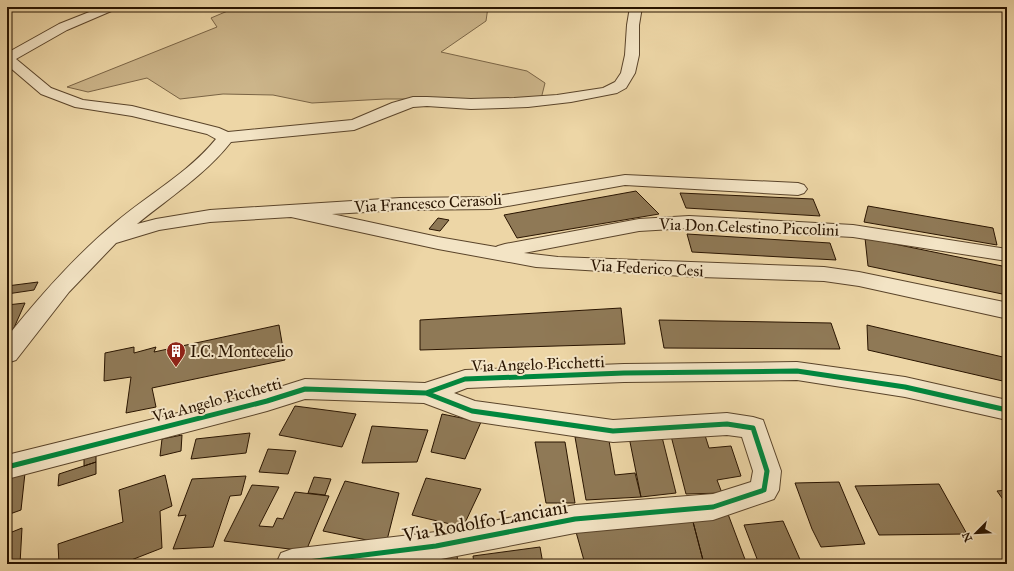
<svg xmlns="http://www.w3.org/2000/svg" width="1014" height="571" font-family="'IM FELL Great Primer',serif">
  <rect width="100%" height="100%" fill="#edd6a6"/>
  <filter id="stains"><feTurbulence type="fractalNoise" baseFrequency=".005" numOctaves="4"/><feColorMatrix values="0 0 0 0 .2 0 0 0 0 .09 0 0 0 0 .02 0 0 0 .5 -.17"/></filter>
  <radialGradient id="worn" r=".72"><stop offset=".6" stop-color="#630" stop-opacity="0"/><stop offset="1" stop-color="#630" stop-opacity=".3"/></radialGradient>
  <path fill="#ccb58a" stroke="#7a6445" d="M237,7H488L486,21L441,52L527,71L545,83L541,99L485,102L436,99H385L312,103L273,95L223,94L180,99L147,78L88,92L67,87L217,27L211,18Z"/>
  <path fill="#8f7956" stroke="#291400" d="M636,191L659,214L517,238L504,215Z
    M680,193L813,199L820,216L686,208Z
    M868,206L993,228L997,245L864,222Z
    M438,218L449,220L440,231L429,229Z
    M687,234L830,243L836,260L692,252Z
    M865,238L1007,267V295L868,266Z
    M38,282L34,290L7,294V286Z
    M25,303L13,330L7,331V305Z
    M621,308L625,344L420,350V320Z
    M659,320L831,323L840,349L664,348Z
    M279,325L285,360L152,388L156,407L126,413L131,377L104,381L105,353L134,347V353L156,347L154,352Z
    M867,325L1007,358V382L868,350Z
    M295,406L356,414L342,447L279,435Z
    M442,414L481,422L465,459L431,452Z
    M372,426L428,430L417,462L362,463Z
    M628,432L661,433L676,493L641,497Z
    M670,432H704L709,448L731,446L741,476L717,480L722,493L686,494Z
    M250,433L246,453L191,459L196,439Z
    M182,435L181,451L160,456L162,439Z
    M608,435L615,475L635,473L641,497L586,500L575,437Z
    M535,442H565L575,503H546Z
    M268,449L296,451L288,474L259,472Z
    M96,455V462L84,466V458Z
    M96,462V474L58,486L59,474Z
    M25,473L21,510L7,515V479Z
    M165,475L172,506L160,511L162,548L121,564H59L58,544L123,522L119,490Z
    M246,476L241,495L230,496L213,547L173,549L186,515L178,516L192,479Z
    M314,477L331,479L325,495L308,493Z
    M426,478L481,489L463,527L412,515Z
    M345,481L399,493L386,544L323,531Z
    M839,482L865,544L821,547L812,529L795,483Z
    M939,484L967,534L879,535L855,486Z
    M252,485L279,487L259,526L273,527L277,518L283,519L295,492L329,496L306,551L224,541Z
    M1007,490V505L997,491Z
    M728,514L746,562L704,564L692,518Z
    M692,518L704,564H585L576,532Z
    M783,521L802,564H759L744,525Z
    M22,528L20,564H7V534Z
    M540,547L543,564H474L473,556Z
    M457,555L458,564H398Z"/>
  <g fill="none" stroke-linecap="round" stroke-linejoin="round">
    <defs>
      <path id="minor" d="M102,7H118L116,9L67,30L16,59L51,88L83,100L132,106L219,128L228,132L352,120L392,103L413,97H427L471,99L514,98L557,95L603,88L615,82L621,73L625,55L627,25L630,7H642L639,25V55L635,73L626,88L617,93L571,102L528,107L471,109L427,106L413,107L354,130L231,142C205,175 170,197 137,224L156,219L210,210L400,198L491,197L625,175L798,183L804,185L807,189L804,193L798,195L625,185L491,209L400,210L332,214L438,237L496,247L498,246L505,244L639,219L689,216L853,225L1007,249V261L853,237L689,228L639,231L524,253L558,257L824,267L859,272L1004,302L1007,303V317L1004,318L859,286L824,281L700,277L536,267L438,249L291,217L210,222L159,230L116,243L69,292L16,360L7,363V337C40,296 75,256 116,222C149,194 188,173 216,139L207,134L132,116L75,107L41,94L7,65V53L59,24Z
        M797,362L905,377L1007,400V420L905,397L797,380L624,382L467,388L454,393L475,401L613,420L727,413L753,417L763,420L781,471L779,490L774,499L713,520L575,533L436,560L408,564H276L281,553L292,549L436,532L575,505L713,494L751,482L753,471L742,437L727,435L613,442L472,421L424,403L305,399L267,411L7,479V455L267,391L305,379L425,383L465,370L624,364Z"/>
    </defs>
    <use href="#minor" stroke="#5a442a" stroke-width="2"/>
    <use href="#minor" fill="#f3e4c5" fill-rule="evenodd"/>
    <defs>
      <path id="cycleway" d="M7,467L267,401L305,389L426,393L465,379L624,373L797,371L905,387L1007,410
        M292,564L436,546L575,519L713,507L764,490L767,471L753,428L727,424L613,431L472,411L426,393"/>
    </defs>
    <use href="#cycleway" stroke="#f3e4c5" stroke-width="8"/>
    <use href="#cycleway" stroke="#00873e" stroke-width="5"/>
  </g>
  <defs>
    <symbol id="building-pin" viewBox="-11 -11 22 30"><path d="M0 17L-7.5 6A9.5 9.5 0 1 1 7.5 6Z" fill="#8f2418" stroke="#f3e4c5"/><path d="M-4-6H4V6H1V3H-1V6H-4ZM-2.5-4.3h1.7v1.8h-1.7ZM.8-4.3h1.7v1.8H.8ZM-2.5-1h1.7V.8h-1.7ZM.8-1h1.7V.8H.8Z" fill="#fff"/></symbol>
  </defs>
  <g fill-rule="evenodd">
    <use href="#building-pin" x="165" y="340" width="22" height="30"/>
  </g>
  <g text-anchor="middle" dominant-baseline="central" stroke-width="4" stroke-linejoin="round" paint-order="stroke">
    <g font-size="16" fill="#291400" stroke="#f3e4c5">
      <text transform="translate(428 203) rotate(-3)">Via Francesco Cerasoli</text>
      <text transform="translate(749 227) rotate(2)">Via Don Celestino Piccolini</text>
      <text transform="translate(647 268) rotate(3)">Via Federico Cesi</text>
      <text transform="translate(538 364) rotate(-2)">Via Angelo Picchetti</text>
      <text transform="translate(217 400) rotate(-15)">Via Angelo Picchetti</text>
    </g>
    <g font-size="16" fill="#291400" stroke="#f3e4c5" text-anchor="start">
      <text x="190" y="351">I.C. Montecelio</text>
    </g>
    <g font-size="19" fill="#291400" stroke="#f3e4c5">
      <text transform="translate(485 521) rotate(-10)">Via Rodolfo Lanciani</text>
    </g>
  </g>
  <rect width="1014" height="571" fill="none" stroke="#edd6a6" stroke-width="24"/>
  <rect x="8" y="8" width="998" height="555" fill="none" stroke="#291400" stroke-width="2"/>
  <rect x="12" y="12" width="990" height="547" fill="none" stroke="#291400"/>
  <g transform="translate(976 533) rotate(246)" stroke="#f3e4c5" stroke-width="3" paint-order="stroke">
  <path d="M0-3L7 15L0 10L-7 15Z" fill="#291400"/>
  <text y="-6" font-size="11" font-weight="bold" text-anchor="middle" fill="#291400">N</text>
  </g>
  <rect width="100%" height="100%" filter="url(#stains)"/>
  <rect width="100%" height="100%" fill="url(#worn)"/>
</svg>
